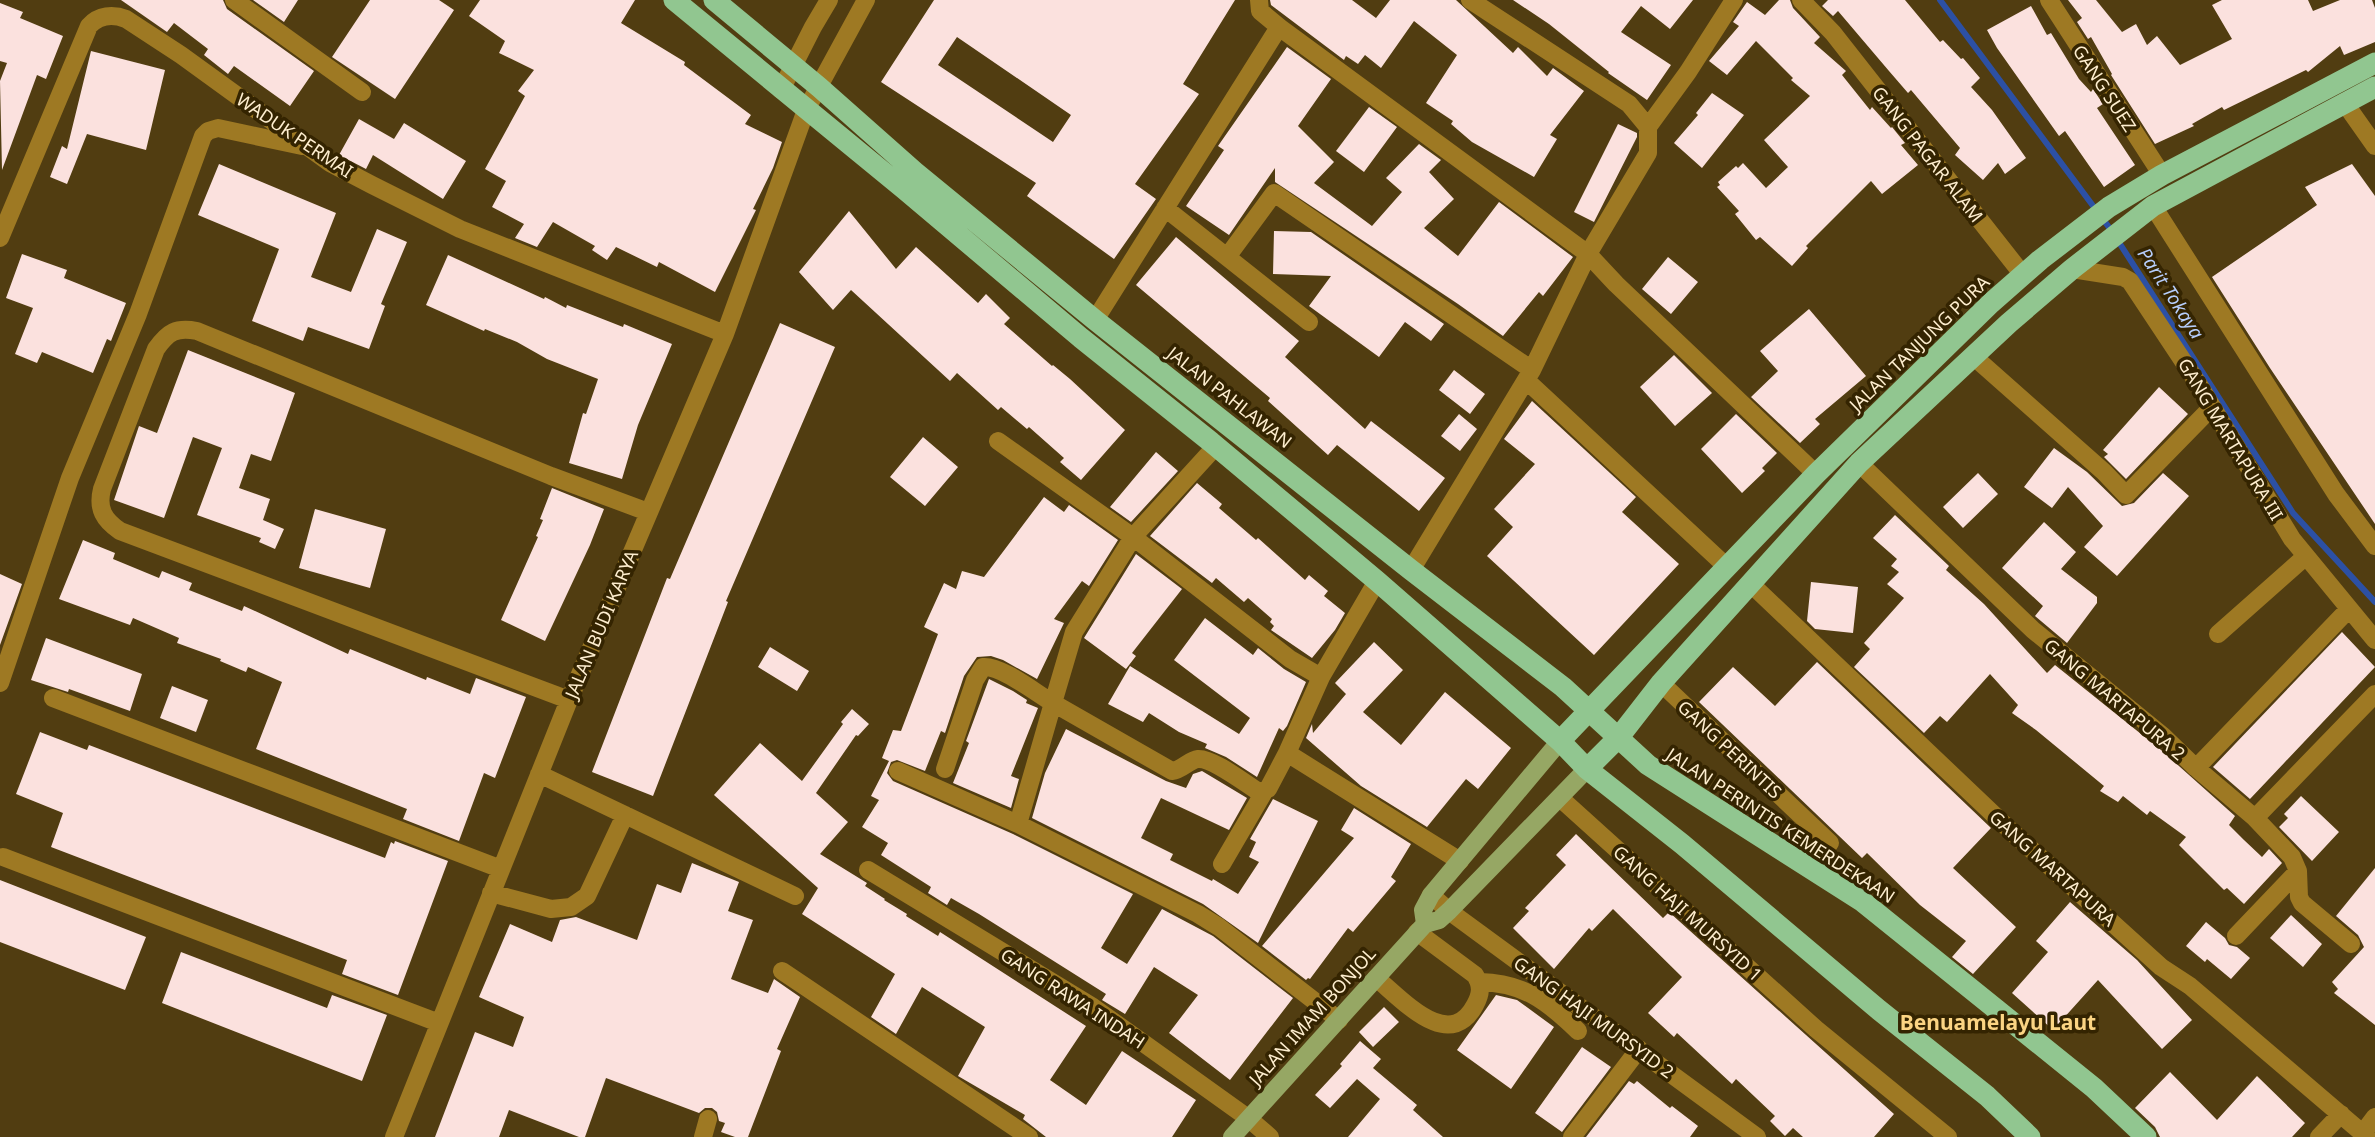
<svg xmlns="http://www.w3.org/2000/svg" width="2375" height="1137" font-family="'Noto Sans',sans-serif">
  <rect width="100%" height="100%" fill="#513d11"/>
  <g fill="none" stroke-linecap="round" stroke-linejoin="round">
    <path stroke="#2c50a4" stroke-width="6" d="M1940,0L2111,230L2293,513L2375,602"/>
  </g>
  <path fill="#fbe1de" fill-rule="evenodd" d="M121,0H223L227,9L314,71L290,106L234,66L228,74L204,55L208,49L174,23L167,32Z
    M253,0H298L284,22Z
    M370,0H439L454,10L395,99L332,57Z
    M480,0H635L621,23L685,62L684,65L751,115L745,124L782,142L773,168L753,209L756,210L715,292L659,262L657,267L616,247L607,260L592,250L595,246L553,222L537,247L515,238L524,224L492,207L506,181L485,169L525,96L518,91L534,70L499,53L505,41L469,16Z
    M934,0H1235L1183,84L1199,94L1135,184L1156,199L1114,259L1027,196L1036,183L881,82ZM957,37L1071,115L1053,142L938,65Z
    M1270,0H1352L1376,18L1390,0H1456L1513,53L1518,47L1547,76L1553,68L1584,91L1550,135L1557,139L1534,177L1472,142L1451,124L1453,121L1426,103L1457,55L1414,21L1381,68L1365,55L1358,64L1346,56L1344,60L1271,5Z
    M1513,0H1693L1670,29L1641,6L1621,32L1671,65L1647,100L1608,73L1609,72L1549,24Z
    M1779,0H1790L1793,8L1820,37L1814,43L1846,71L1842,75L1870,110L1872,107L1891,128L1892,127L1905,143L1901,145L1918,165L1882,194L1871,181L1806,246L1808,248L1792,266L1760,237L1756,240L1735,214L1739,211L1717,187L1720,185L1718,182L1736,166L1738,168L1743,163L1766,188L1788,167L1764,140L1810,96L1791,80L1793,78L1756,41L1727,75L1709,61L1739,26L1733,22L1747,2L1765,15Z
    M1828,0H1905L1940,42L1943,40L1961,59L1963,58L1980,78L1971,87L1992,110L2026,158L2005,174L1998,163L1983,180L1955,155L1960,148L1911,90L1908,93L1889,71L1838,11L1833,16L1822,6Z
    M2068,0H2096L2122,32L2136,24L2147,45L2157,36L2180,65L2232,39L2212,5L2222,0H2308L2313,11L2340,0H2372L2375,8V42L2344,55L2340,46L2308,72L2306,70L2224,110L2222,107L2192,124L2194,126L2155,144L2111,75L2112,74L2091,37L2088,39L2077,22L2082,18Z
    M0,3L23,12L20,18L63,36L46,79L37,75L2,170L0,81L7,63L0,61Z
    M2031,6L2047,35L2051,33L2079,79L2091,92L2093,89L2103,104L2097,108L2135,165L2104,187L2065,131L2059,136L1997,48L1987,30Z
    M1287,47L1331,79L1298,126L1334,162L1314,183L1372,226L1402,192L1386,178L1419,144L1441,160L1429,172L1454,199L1424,228L1458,256L1499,202L1573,257L1543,296L1539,292L1503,336L1458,304L1275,182V168L1229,235L1186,206L1224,150L1218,146Z
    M91,51L165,70L146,150L87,134L67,184L50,177L62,146L67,149Z
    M1712,93L1744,115L1702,168L1674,143L1698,115L1696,113Z
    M1369,107L1397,127L1364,172L1336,151Z
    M359,119L394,139L404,123L466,161L443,199L373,155L366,169L339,155Z
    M1618,124L1637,133V137L1594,222L1574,212Z
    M219,164L336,213L311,277L351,292L377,229L407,242L381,304L385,306L369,349L308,327L303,341L252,321L279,249L198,215Z
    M2352,164L2375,196V524L2270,368L2212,277L2317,205L2305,187Z
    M849,211L896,269L916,247L978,303L986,294L1010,318L1004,324L1052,366L1053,365L1070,379L1125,430L1081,480L1060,462L1064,458L1029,427L1027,429L1001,407L998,410L957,373L950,381L851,290L833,310L799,272Z
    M1274,231L1311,232L1444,324L1431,341L1405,322L1379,357L1309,306L1331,276L1273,274Z
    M1176,237L1299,341L1285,357L1365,429L1371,421L1445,478L1419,511L1337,445L1328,455L1268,401L1270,398L1136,285Z
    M22,254L67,270L64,278L126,303L111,341L107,339L93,373L42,352L37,363L15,354L33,308L6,298Z
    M448,255L544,299L545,297L566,308L567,305L623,327L624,324L672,344L638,425L622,479L569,463L583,413L586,414L598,379L547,359L517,342L485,329L484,331L426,305Z
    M1668,257L1698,282L1671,314L1642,289Z
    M1809,309L1866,376L1815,419L1820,424L1800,443L1751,397L1778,371L1760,351Z
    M780,323L835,347L726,601L728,602L653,796L592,772L667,578L670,579Z
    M188,350L295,393L271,461L251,454L239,488L270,499L263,520L284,529L275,549L259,542L261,538L197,515L222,448L193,437L164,518L114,500L139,426L157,433Z
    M1674,355L1712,393L1675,426L1640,387Z
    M1454,370L1485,394L1470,414L1439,390Z
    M2159,387L2188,414L2126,479L2104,457L2108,454L2103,450Z
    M1532,401L1636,497L1622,512L1679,564L1594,655L1487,556L1513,527L1494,509L1535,464L1504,439Z
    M1459,414L1477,429L1460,451L1441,436Z
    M1736,414L1777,453L1762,468L1765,471L1742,493L1701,449Z
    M923,437L958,467L925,506L890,477Z
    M2054,448L2087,472L2122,506L2134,503L2163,473L2189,496L2117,576L2084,547L2103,526L2068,487L2052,508L2024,487Z
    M1156,452L1178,471L1131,522L1110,507Z
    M1978,473L1998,494L1963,528L1943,507Z
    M1197,483L1222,504L1219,508L1256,540L1258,538L1305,580L1309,575L1328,591L1324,596L1345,613L1335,630L1312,658L1271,630L1274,626L1270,622L1272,619L1248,598L1244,602L1216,578L1212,583L1150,536Z
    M552,488L604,509L590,545L545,641L501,620L538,537L536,536L543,520L540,519Z
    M1044,497L1064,512L1069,505L1118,540L1089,586L1082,581L1054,619L1064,623L1037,679L1003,660L991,656L977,657L964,676L945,733L941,731L925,771L897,760L891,762L887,773L893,781L1013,834L1133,894L1101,948L1127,964L1162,909L1213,936L1293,998L1230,1080L1169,1033L1198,995L1154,967L1125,1014L1102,1000L1106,994L979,914L951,898L947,905L928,893L931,887L881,855L888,843L862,827L879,800L871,796L889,761L882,758L893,730L901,731L938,634L924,627L944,583L956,589L962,571L984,577Z
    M315,509L386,529L370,588L299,568Z
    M1895,515L1949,566L1946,570L1984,604L2047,673L2055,665L2161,750L2235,816L2229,825L2244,840L2262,857L2269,849L2282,863L2244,904L2227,888L2224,890L2179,845L2186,837L2150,811L2147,815L2123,796L2118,802L2100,791L2104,786L2036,730L2012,713L2018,705L1990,674L1947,722L1940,716L1924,733L1854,667L1870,649L1864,643L1904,598L1887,584L1899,572L1891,566L1897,559L1873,538Z
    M2044,522L2076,552L2061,569L2097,597V603L2067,643L2035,616L2043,606L2002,568Z
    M83,540L115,553L113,559L159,578L162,571L192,583L189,590L242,611L244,606L348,654L350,649L426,680L427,677L470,694L476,678L526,697L495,778L484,773L459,841L403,819L407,809L256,749L282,682L248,667L246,672L220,661L221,659L177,643L179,638L133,618L130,625L59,599Z
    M1136,554L1182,589L1132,653L1136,656L1126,669L1084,638Z
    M0,574L22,584L0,645Z
    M1811,582L1858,587L1853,633L1815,629L1807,621Z
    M1205,618L1253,655L1258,648L1284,669L1306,682L1287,726L1283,731L1279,728L1257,777L1226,757L1205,748L1207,744L1179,732L1149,713L1143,722L1108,704L1130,666L1239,734L1250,718L1174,660Z
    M2342,632L2375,667L2250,799L2213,767Z
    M46,638L142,674L130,711L69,689L68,692L31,680Z
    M1374,642L1403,670L1363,712L1401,745L1445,692L1511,748L1478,789L1466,779L1427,827L1361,786L1306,738L1312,724L1313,733L1346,694L1335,683Z
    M770,647L809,671L797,691L758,667Z
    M1817,662L1991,828L1953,868L2016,927L1973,974L1952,957L1966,941L1920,905L1867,853L1862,858L1699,702L1733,667L1775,706Z
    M989,679L1013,691L1027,700L1026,703L1038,708L1011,776L1019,779L1011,808L953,783L969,743L966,741Z
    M172,686L208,700L196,732L160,718Z
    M852,709L869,724L858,736L856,735L816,793L848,822L820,854L867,883L865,886L885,899L884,900L907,914L906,916L938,936L940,932L1086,1026L1050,1080L1086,1105L1122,1051L1196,1100L1172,1137H1046L1023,1119L1025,1115L958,1076L985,1027L922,987L896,1034L871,1017L895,974L802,914L818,888L714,795L760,743L802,781L843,724L841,722Z
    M1066,729L1166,781L1186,788L1193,774L1202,771L1247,798L1229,830L1161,798L1141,838L1173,854L1170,860L1212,881L1213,879L1238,894L1259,862L1249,857L1256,842L1250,839L1273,799L1318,821L1258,943L1203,904L1032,818L1045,773Z
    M40,732L87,750L89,745L385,858L391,842L394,844L395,841L448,861L398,995L342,974L347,960L51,847L63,813L16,794Z
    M2301,796L2339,832L2312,861L2279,827L2288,818L2284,814Z
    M1354,808L1411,844L1391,877L1396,881L1353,932L1348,928L1310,979L1308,978L1306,980L1262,946L1354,838L1341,830Z
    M1576,834L1663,918L1669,912L1894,1114L1874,1137H1803L1793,1128L1785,1136L1770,1121L1775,1116L1736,1079L1732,1084L1677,1033L1674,1037L1648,1013L1682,977L1613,909L1592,931L1589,928L1554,969L1513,928L1529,911L1525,908L1566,865L1556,855Z
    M692,863L739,882L728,911L753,920L731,979L768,993L774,979L800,997L777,1049L781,1051L748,1137H735L721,1132L725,1123L719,1121L717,1112L712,1108H705L699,1113L606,1078L585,1137H579L509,1110L499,1137H435L475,1032L513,1047L524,1017L479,997L510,924L552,942L560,920L576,917L637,940L657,884L681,893Z
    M2375,868V1025L2334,993L2338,989L2332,982L2364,947L2358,935L2336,916Z
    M0,880L146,937L125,990L0,942Z
    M2070,902L2137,960L2192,1020L2162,1049L2098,980L2053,1030L2012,993L2048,952L2036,941Z
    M2291,915L2322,944L2303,967L2270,938Z
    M2206,922L2225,938L2229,945L2237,947L2250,958L2231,979L2207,959L2205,962L2186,946Z
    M181,952L327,1008L332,995L387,1015L362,1081L162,1003Z
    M1496,995L1517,1000L1554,1027L1511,1089L1457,1050Z
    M1384,1007L1399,1022L1373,1047L1359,1032Z
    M1360,1041L1381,1059L1373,1068L1417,1105L1413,1110L1443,1137H1348L1380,1099L1357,1079L1330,1108L1315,1095L1342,1066L1340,1064Z
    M1582,1047L1611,1067L1562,1132L1535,1113Z
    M2170,1072L2217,1120L2257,1076L2305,1123L2292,1137H2160L2155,1127L2135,1108Z
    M1629,1081L1634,1084L1637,1081L1670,1108L1672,1106L1698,1126L1690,1137H1586Z"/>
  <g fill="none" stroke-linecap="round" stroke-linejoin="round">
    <path stroke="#9e7923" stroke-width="18" d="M234,0L362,92
      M1801,0L1833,33L2023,275
      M2049,0L2162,175
      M1279,27L1588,254L1616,284L1816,474
      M781,90L813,27L829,0
      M2344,102L2375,146
      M1648,127L1688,72L1734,0
      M2153,206L2336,494L2375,546
      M1165,208L1309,322
      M0,238L89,26C99,15 113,14 126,19L181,55L330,163L372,185L460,229L725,334
      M1227,257L1274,193L1532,370
      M2072,269L2123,277L2130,281L2199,385L2292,539L2375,640
      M1095,320L1279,27L1260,11L1259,0
      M1973,356L2104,472L2126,495L2212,407
      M1526,380L1727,567
      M998,441L1133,537L1290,659L1321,677L1377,581
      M1859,463L2033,630L2163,736L2196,768L2255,818L2292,857L2298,871L2299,897L2302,903L2351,944
      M1411,570L1532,370L1588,254L1648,153V127L1629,104L1470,0
      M1751,584L2011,831L2161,967L2190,986L2367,1137
      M2218,634L2306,556
      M0,683L70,478L138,314L203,136L208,131L218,128L302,146
      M1661,683L1830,843
      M53,698L501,869
      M569,700L120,531C104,520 97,509 102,489L156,349C168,332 176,327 197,331L551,476L648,512
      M1287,753L1321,677
      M2196,768L2348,610
      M945,769L975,680L983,667C1001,665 1037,694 1053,703L1074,632L1133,537L1216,446
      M898,771L1018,824L1198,914L1219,927L1339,1020
      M539,774L795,896
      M1560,798L1816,1029L1948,1137
      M2255,818L2375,694
      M1018,824L1053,703L1172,771C1182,770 1189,760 1198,759C1213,758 1246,784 1259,792L1268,789L1287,753L1460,861
      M3,857L439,1023
      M1222,864L1264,792
      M868,870L1093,1007L1248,1118L1270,1137
      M491,893L551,909L571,907L587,896L625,815
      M1431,895L1449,911L1757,1137
      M2236,936L2298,871
      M782,971L1029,1137
      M1376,978C1401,998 1449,1054 1475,1005C1481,994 1482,986 1475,975L1417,932
      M1480,982C1524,983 1547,1001 1578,1031
      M2363,1133L2375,1117
      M394,1137L569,700L725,334L806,110L866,0
      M703,1137L708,1119
      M1572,1137L1639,1049
      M2319,1137L2341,1114"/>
    <path stroke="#96a764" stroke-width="18" d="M1425,924L1423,910L1431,895L1560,741
      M1232,1137L1425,924L1439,920L1449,911L1587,769"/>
    <path stroke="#91c690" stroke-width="21" d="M674,0L904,189L1081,338L1211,442L1377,581L1560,741L1587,769L1682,844L1879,1010L1987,1096L2030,1137
      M714,0L819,87L915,172L1095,320L1411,570L1563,687L1648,765L1863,902L2094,1088L2146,1137
      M1560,741L1816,474L1991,303L2040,260L2109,207L2162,175L2375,63
      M1587,769L1619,737L1661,683L1859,463L2009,323L2072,269L2153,206L2375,87"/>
  </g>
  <g text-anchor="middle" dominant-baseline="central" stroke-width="7" stroke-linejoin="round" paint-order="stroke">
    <g font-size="18" fill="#feeecf" stroke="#342401">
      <text transform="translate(2105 88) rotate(57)">GANG SUEZ</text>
      <text transform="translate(295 135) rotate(34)">WADUK PERMAI</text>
      <text transform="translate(1928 154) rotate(52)">GANG PAGAR ALAM</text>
      <text transform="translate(1919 343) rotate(-44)">JALAN TANJUNG PURA</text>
      <text transform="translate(1230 397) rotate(38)">JALAN PAHLAWAN</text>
      <text transform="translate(2231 439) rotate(59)">GANG MARTAPURA III</text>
      <text transform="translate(601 624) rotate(-67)">JALAN BUDI KARYA</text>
      <text transform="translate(2115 699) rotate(40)">GANG MARTAPURA 2</text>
      <text transform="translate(1730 749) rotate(43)">GANG PERINTIS</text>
      <text transform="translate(1781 825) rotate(33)">JALAN PERINTIS KEMERDEKAAN</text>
      <text transform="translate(2053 868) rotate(42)">GANG MARTAPURA</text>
      <text transform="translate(1688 913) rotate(42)">GANG HAJI MURSYID 1</text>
      <text transform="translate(1073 998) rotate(33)">GANG RAWA INDAH</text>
      <text transform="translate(1312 1016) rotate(-48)">JALAN IMAM BONJOL</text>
      <text transform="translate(1594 1017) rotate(36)">GANG HAJI MURSYID 2</text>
    </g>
    <g font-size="19" font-style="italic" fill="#b7cefc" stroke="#342401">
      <text transform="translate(2171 293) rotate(57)">Parit Tokaya</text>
    </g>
    <g font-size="21" font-weight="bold" fill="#fbd483" stroke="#342401">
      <text x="1998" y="1022">Benuamelayu Laut</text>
    </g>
  </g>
</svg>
